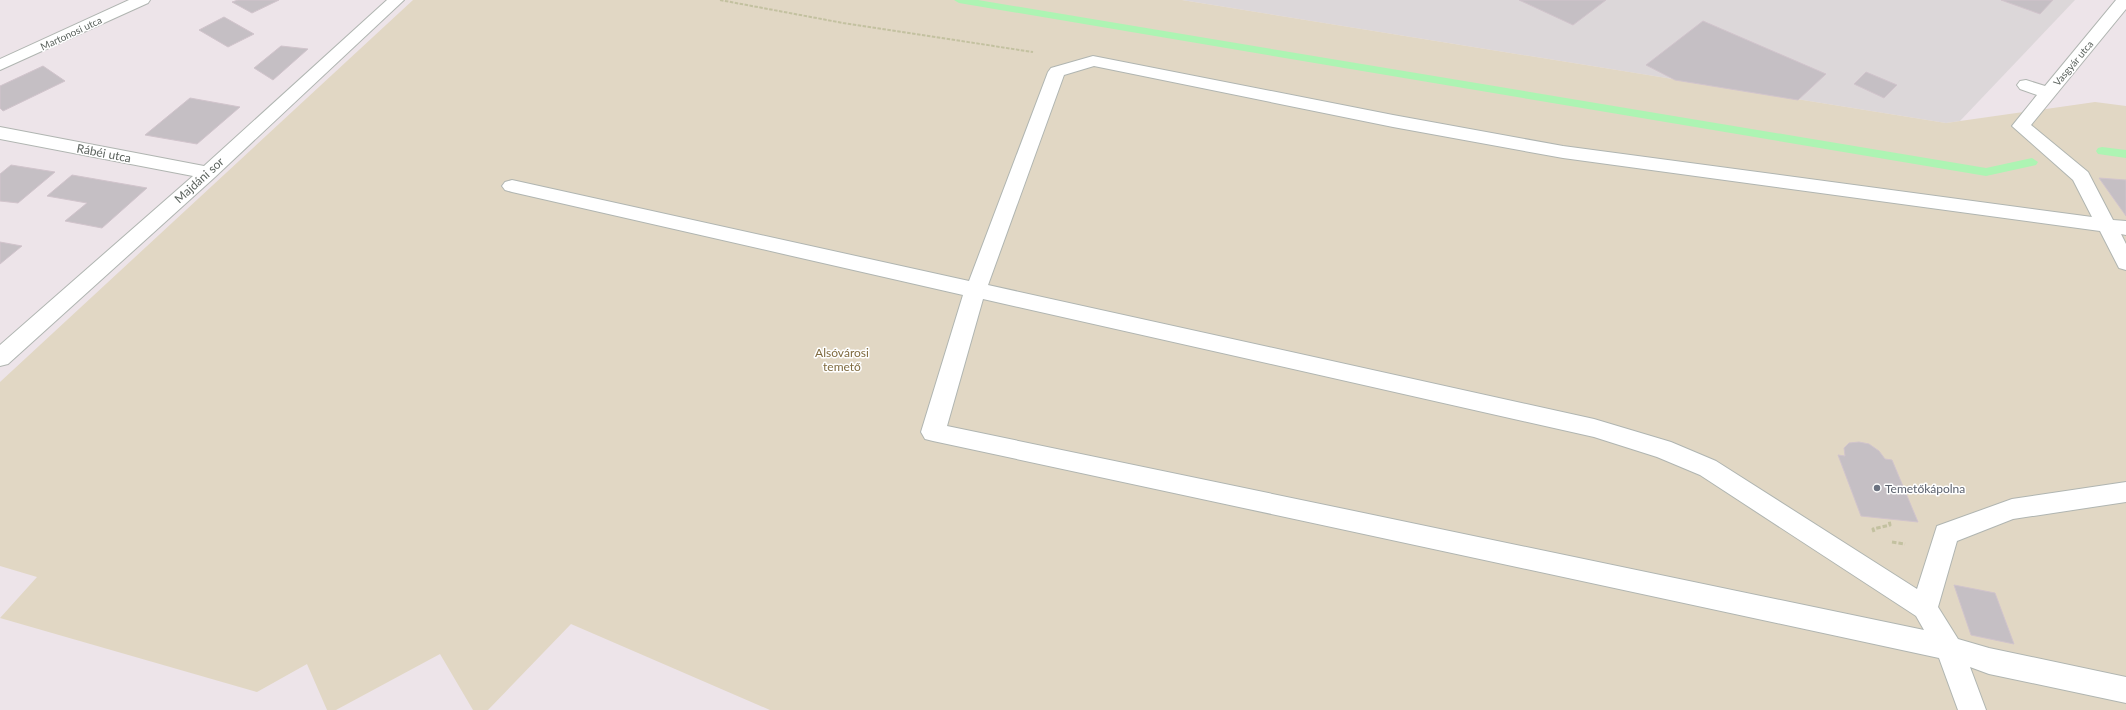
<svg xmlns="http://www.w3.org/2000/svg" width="2126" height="710" font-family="Lato,sans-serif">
  <rect width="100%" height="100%" fill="#ede4e9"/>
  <path fill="#dcd7d9" d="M1182,0H2075L1960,121L1946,123Z"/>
  <path fill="#e1d7c4" d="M413,0H1182L1946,123L2095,102L2126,106V710H770L571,624L488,710H473L440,654L336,710H327L307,664L257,692L0,618L37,577L0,566V382Z"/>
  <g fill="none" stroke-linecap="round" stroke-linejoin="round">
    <path fill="#adf4b3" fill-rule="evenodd" d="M954,0H978L1986,168L2032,158L2038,162L2036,165L1986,176L959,3Z
      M2102,147L2126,150V158L2098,154L2096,151L2098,148Z"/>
  </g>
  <path fill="#c5bfc4" stroke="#d1c4cc" d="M238,0H279L252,13L232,2Z
    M1519,0H1606L1573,25Z
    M2001,0H2053L2040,14Z
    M224,17L254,34L228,47L199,30Z
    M1703,21L1826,74L1798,100L1675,80L1646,65Z
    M281,46L308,49L273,80L254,68Z
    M43,66L65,81L3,111L0,108V86Z
    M1866,72L1897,85L1884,98L1854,84Z
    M190,98L240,107L197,144L145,135Z
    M11,165L55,172L18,203L0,201V174Z
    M72,175L147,188L102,228L65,221L87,203L47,196Z
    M2099,178L2126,180V216Z
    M0,242L22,246L0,264Z
    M1859,442L1869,444L1879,451L1885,459L1892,460L1918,522L1861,516L1838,455L1845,456L1844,448L1849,443Z
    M1954,585L1995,593L2014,644L1971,635Z"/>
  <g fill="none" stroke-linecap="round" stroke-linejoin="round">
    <defs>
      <path id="minor" d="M129,0H150L148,3L0,70V59Z
        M387,0H404L215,177L8,364L0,366V345L193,176L0,139V127L204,166Z
        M2116,0H2126V9L2031,125L2088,172L2113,220L2126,221V235L2121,234L2126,244V270L2119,268L2100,231L1563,158L1393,127L1094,66L1064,75L988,285L1594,419L1671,442L1716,461L1917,589L1937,526L2012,499L2126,482V502L2013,519L1957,541L1938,607L1958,639L1989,648L2126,677V703L1989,674L1970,667L1986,710H1958L1939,658L933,441L925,439L921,432L963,295L512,192L505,190L502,186L505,182L512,180L969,281L1048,72L1051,68L1093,56L1393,115L1563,146L2092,217L2073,180L2012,126L2037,95L2020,89L2017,85L2020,81L2026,80L2045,86ZM983,299L1594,437L1657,457L1700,475L1916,616L1924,630L947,426Z"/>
    </defs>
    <use href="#minor" stroke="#b0b5b1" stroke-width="2"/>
    <path stroke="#c3c1a0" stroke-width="2" stroke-dasharray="3.5 1.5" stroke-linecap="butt" d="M720,0L843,23L1033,52"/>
    <path stroke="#c3c1a0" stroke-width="3" stroke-dasharray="4.5 2" stroke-linecap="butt" d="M1874,532L1873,529L1890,525L1889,520
      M1892,542L1905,544"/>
    <use href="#minor" fill="#fff" fill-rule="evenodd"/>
  </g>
  <circle fill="#6b7280" stroke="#fff" stroke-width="1.5" cx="1877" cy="488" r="4"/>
  <g text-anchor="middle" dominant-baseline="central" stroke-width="3" stroke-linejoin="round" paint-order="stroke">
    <g font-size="10" fill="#5c635e" stroke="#fff">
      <text transform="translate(71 33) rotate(-25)">Martonosi utca</text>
      <text transform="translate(2073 63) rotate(-50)">Vasgyár utca</text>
    </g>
    <g font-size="12" fill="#5c635e" stroke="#fff">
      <text transform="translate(104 153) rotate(11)">Rábéi utca</text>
      <text transform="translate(199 180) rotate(-42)">Majdáni sor</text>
    </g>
    <g font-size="12" fill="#7f6b40" stroke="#fff">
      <text x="842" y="352">Alsóvárosi<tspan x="842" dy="14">temető</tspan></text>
    </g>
    <g font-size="12" fill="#5b616d" stroke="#fff" text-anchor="start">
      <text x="1885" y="488">Temetőkápolna</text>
    </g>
  </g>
</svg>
